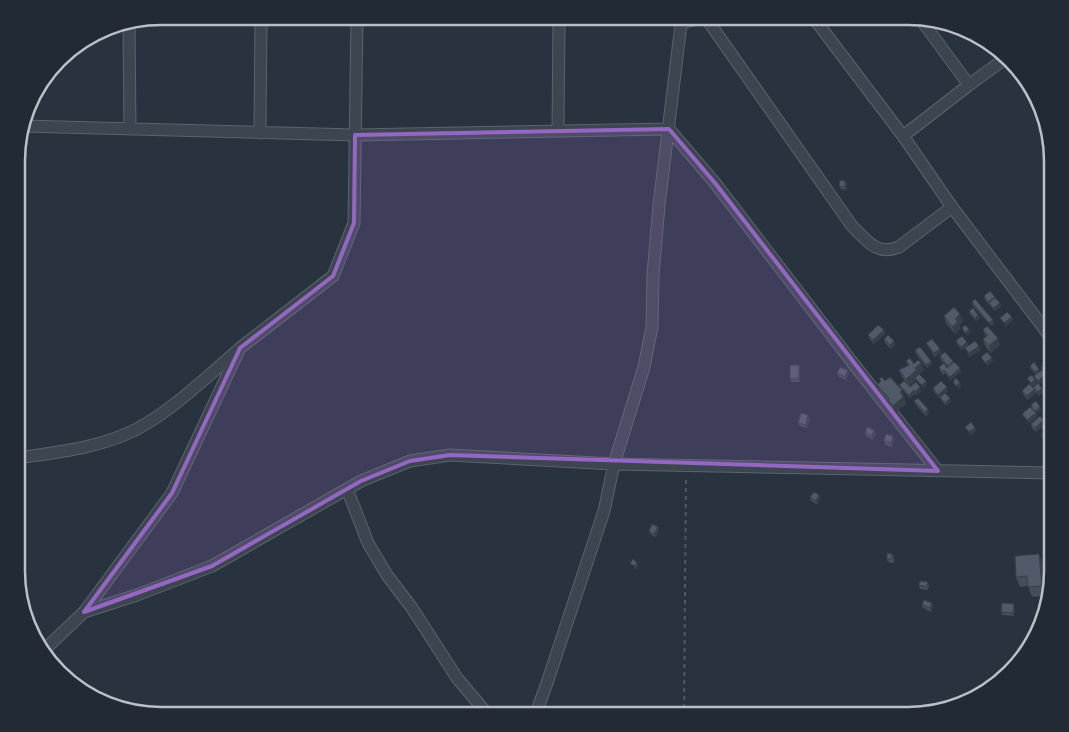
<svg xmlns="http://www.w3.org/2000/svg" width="1069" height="732" font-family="'Varela Round',sans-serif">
  <rect width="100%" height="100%" fill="#293340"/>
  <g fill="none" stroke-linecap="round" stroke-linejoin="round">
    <defs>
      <path id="minor" d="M813,17L903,136L952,207L1052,339
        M706,18L852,226C867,241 877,256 899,247L952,207
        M129,23L130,129
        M681,23L711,16
        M969,85L1006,58
        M23,126L355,135L669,129L715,183L852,362L938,471
        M558,131L559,16
        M260,133L261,16
        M903,136L969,85L919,17
        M17,458C58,452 100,448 137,429C174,409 205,378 237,351
        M347,489L368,543L387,575L412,608L457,678L489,716
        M84,612L137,595L212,566L361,481L410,461L450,455L614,464L1052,473
        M43,651L84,612L172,493L240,348L333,276L354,223L357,16
        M535,716L548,680L604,511L614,464L644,367L652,327L653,275L659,205L682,16"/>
    </defs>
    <use href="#minor" stroke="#5b636d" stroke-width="13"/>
    <path stroke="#4b5d60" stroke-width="2" stroke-dasharray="4 4" stroke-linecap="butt" d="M684,716L686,476"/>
    <use href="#minor" stroke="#3d4550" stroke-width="11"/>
  </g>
  <path fill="#454d59" d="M847,184L846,190L841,189L839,186Z
    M990,291L1000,303L1001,306L995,311L985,300L984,296Z
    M972,302L993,320L994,324L991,326L973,306Z
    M969,311L978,315L980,318L976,321L970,314Z
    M944,316L963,321L959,325L960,329L955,334L946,323Z
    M884,330L885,334L874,344L869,338L868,335Z
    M983,330L1000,345L991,353L985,346L983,339L986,337Z
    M884,339L895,345L891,349L885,343Z
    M956,341L967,342L968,346L980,350L970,357L965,348L962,350L957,344Z
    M926,343L940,349L941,353L935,357L928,346Z
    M915,350L931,361L932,364L927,368L916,354Z
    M940,356L954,363L961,372L951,380L945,373L943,375L940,371L939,367H948L941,360Z
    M906,361L914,364L921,363L924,370L919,374L927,384L924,388L916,380L909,386L902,377L899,370L908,366Z
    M799,365L800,368V382H791L790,379Z
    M1030,366L1040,372L1042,370L1041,368L1051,373L1048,377L1046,375L1047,378L1052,376V387L1048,382L1047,378L1039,384L1036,380L1034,376L1036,375L1031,369Z
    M848,370L849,373L846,380L839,377L837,373Z
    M1027,378L1035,380L1037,384L1032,387L1034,388H1042L1044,391L1039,396L1036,392V393L1028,400L1023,394L1022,391L1032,386Z
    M879,379L905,397L904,398L906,404L895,413L890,407L888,401L880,392L877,385L881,382Z
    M899,385L910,387L921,391L916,395L915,394L910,398L901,388Z
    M933,388L948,391L945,393L950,398L951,401L946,406L942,401L940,398L944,394L940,398L934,392Z
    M914,401L929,413L926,416L916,405Z
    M1031,405L1041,410L1036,414L1037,417L1029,423L1024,417L1022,414L1032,409Z
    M808,415L810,419L807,428L800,426L798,423Z
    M1044,420L1049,429L1047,444L1043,439L1041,435L1044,433L1041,427L1036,432L1032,428L1031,424Z
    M874,430L876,434L873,440L866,436L865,433Z
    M893,436L894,440L892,447L885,445L884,441Z
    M810,497L820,498L817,504L811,501Z
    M659,530L656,537L650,534L649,531Z
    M892,554L894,557V563L888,562L887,559Z
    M1039,554L1043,564L1045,596L1032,597L1028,586L1020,587L1016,577Z
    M919,585H929L928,590L920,589Z
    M922,605L933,607L931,612L923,608Z
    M1015,607L1014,616L1002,615L1001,612Z"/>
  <path fill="#383f49" d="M845,181L847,184L846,190L845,187Z
    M1000,303L1001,306L995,311L994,308Z
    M1052,307V312L1050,314L1049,311Z
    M960,314L963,321L959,325L960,329L955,334L952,327L955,319Z
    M978,315L980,318L976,321L975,318Z
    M1012,317L1013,320L1005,327L1004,323Z
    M993,320L994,324L991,326L989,323Z
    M969,329L970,333L967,336L965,333Z
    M884,330L885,334L874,344L873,340Z
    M998,338L1000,345L991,353L989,346Z
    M894,341L895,345L891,349L890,345Z
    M967,342L968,346L962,350L961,347Z
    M979,346L980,350L970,357L969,353Z
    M940,349L941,353L935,357L934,353Z
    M992,358L993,361L987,366L985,363Z
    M931,361L932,364L927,368L926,365Z
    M921,363L924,370L915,378L916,380L909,386L906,379L915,368Z
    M799,365L800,368V382L799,379Z
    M960,368L961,372L951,380L950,377Z
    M1039,369L1040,372L1036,375L1035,372Z
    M1050,369L1051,373L1048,377L1046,373Z
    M848,370L849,373L846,380L845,377Z
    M1046,374L1047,378L1039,384L1038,381Z
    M1035,380L1037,384L1032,387L1031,383Z
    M926,381L927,384L924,388L922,385Z
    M960,383L961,386L958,390L956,386Z
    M920,387L921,391L916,395L915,392Z
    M947,387L948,391L940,398L938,395Z
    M1042,388L1044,391L1039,396L1038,392Z
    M1035,389L1036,393L1028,400L1027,396Z
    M902,390L906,404L895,413L893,406L900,392Z
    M914,390L915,394L910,398L909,395Z
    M950,398L951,401L946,406L945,403Z
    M1040,407L1041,410L1036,414L1035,411Z
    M928,409L929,413L926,416L925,412Z
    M1036,413L1037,417L1029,423L1027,420Z
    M808,415L810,419L807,428L806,425Z
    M1052,416V421L1049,424L1048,421Z
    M1044,420L1045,423L1036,432L1035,428Z
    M975,428L976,431L970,436L969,432Z
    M874,430L876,434L873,440L872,436Z
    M1052,435V440L1047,444L1046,440Z
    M893,436L894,440L892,447L891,443Z
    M819,495L820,498L817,504L816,501Z
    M658,527L659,530L656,537L654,534Z
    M1039,554L1043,564L1045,596L1042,586Z
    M637,563L639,566L635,570L634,566Z
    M932,603L933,607L931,612L930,608Z
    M1014,604L1015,607L1014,616L1013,613Z"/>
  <path fill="#505a68" stroke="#383f49" d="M840,180L845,181V187L839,186Z
    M990,291L995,297L988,302L984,296Z
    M995,298L1000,303L994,308L989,303Z
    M975,299L993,320L989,323L972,302Z
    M1052,300V307L1049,311L1045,307Z
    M954,307L960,314L955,319L958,322L952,327L944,316Z
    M973,308L978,315L975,318L969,311Z
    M1007,312L1012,317L1004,323L1000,318Z
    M878,325L884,330L873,340L868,335Z
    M965,325L969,329L965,333L962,328Z
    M987,326L998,338L989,346L983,339L988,335L983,330Z
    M888,335L894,341L890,345L884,339Z
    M962,336L967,342L961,347L956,341Z
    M932,339L940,349L934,353L926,343Z
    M975,341L979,346L969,353L965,348Z
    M920,347L931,361L926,365L915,350Z
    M945,352L953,361L948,366L940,356Z
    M987,352L992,358L985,363L981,357Z
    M910,358L914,364L918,360L921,363L915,368L917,370L906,379L899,370L909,365L906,361Z
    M954,362L960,368L950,377L944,370L942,372L939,367L944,363L947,368Z
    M1034,362L1039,369L1035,372L1030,366Z
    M1045,364L1050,369L1046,373L1041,368Z
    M790,365H799V379H790Z
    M840,367L848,370L845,377L837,373Z
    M1042,370L1046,374L1038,381L1034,376Z
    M919,374L926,381L922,385L915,378Z
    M1051,374L1052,376V385L1047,378Z
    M1032,375L1035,380L1031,383L1027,378Z
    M882,377L885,381L890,377L902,390L900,392L903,397L893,406L888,400L889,398L877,385L881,381L879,379Z
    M956,378L960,383L956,386L953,382Z
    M904,381L910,387L916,382L920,387L915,392L914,390L909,395L899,385Z
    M941,381L947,387L938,395L933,388Z
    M1038,383L1042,388L1038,392L1033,388Z
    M1029,384L1035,389L1027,396L1022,391Z
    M1052,391V402L1050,404L1045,398Z
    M945,393L950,398L945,403L940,398Z
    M918,398L928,409L925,412L914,401Z
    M1036,401L1040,407L1035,411L1031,405Z
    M1030,407L1036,413L1027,420L1022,414Z
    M1052,410V416L1048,421L1044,417L1050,411L1051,412Z
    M801,413L808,415L806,425L798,423Z
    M1040,416L1044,420L1035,428L1031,424Z
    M971,422L975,428L969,432L965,427Z
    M1045,423L1048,427L1044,431L1041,427Z
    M867,427L874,430L872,436L865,433Z
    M1050,428L1052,431V435L1046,440L1041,435Z
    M886,434L893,436L891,443L884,441Z
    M814,492L819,495L816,501L810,497Z
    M652,524L658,527L654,534L649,531Z
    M887,553L892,554V559H887Z
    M1039,554L1042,586L1028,587L1027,576L1016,577L1015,556Z
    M633,559L637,563L634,566L630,563Z
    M920,581L928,582L927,587L919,585Z
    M924,600L932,603L930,608L922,605Z
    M1002,603L1014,604L1013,613L1001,612Z"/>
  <path fill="#9467c3" fill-opacity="0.2" stroke="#9467c3" stroke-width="4" stroke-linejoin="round" d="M669,129L715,183L938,471L450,455L410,461L361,481L212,566L84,612L172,493L240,348L333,276L354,223L355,135Z"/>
  <path d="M0 0H1069V732H0ZM161 25H908A136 136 0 0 1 1044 161V571A136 136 0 0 1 908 707H161A136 136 0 0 1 25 571V161A136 136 0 0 1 161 25Z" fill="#222a35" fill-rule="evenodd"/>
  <path fill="none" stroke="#bac0ca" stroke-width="2.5" d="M161 25H908A136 136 0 0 1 1044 161V571A136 136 0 0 1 908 707H161A136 136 0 0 1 25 571V161A136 136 0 0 1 161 25Z"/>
</svg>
